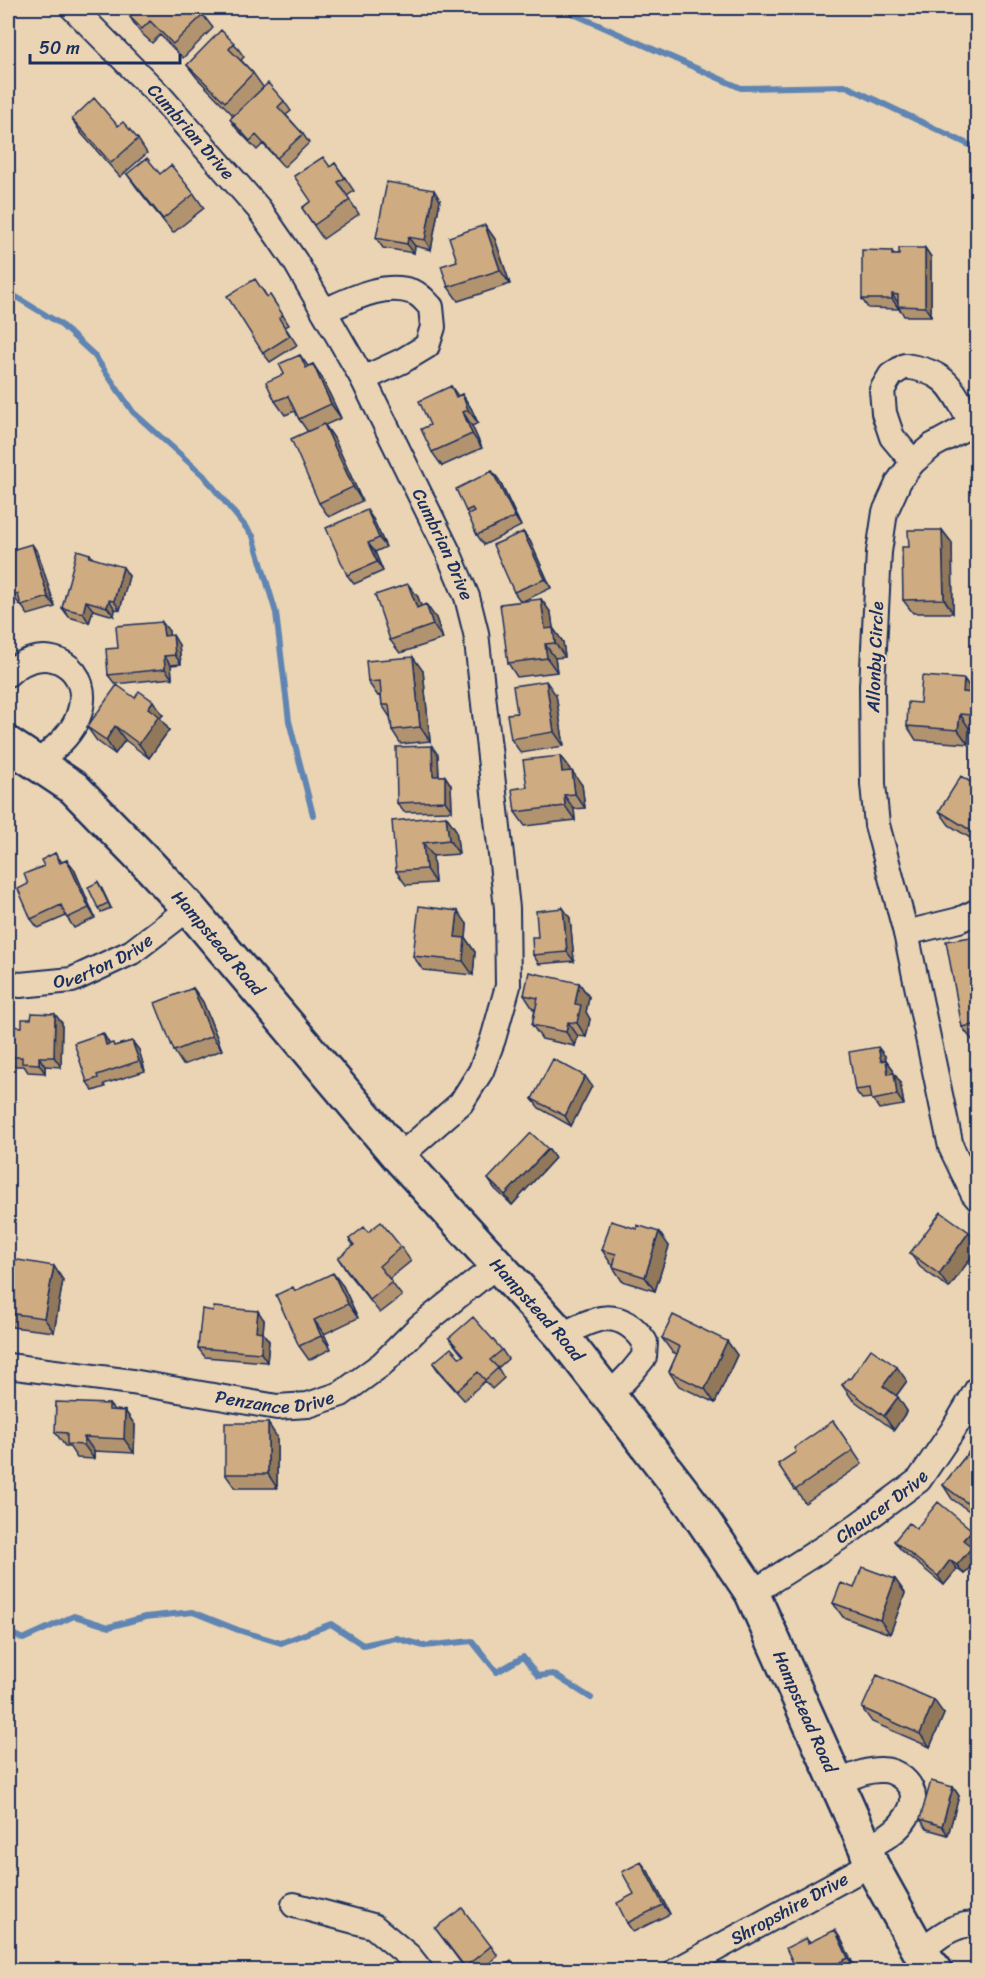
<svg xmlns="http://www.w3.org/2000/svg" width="985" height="1978" font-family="Sriracha,sans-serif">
  <rect width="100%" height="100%" fill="#ead4b3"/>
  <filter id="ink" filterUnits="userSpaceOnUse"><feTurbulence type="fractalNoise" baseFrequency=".0167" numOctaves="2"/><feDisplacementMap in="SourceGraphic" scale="12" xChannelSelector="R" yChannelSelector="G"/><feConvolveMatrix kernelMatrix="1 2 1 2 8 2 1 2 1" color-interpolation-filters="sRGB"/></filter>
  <g filter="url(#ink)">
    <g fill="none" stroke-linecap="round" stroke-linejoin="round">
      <path stroke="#6185b3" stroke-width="6" d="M560,8L741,88L846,86L978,149
        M8,292L59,323L94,355L133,412L203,475L253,536L276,613L289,721L313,815
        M8,1632L23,1639L74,1616L109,1627L145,1617L193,1612L238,1630L281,1643L331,1624L363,1645L396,1638L424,1646L472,1641L497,1672L523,1657L538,1676L553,1674L591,1698"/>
      <defs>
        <g id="street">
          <path id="s1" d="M73,8L160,96L259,209L295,261L363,379L448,552L467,597L476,633L507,908L508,986L493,1039L481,1071L461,1103L399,1157"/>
          <path d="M324,311C350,300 384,281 413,292C420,294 426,302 431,307L433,327L427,346L402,361L363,379"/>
          <path d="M978,424H972L932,446L913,462L899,481L885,512L879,552L872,686L873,784L877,825L906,933L951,1147L973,1193L978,1199"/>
          <path d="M913,462L892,437L884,413L882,390L891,375L905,366C949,372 952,389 972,424"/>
          <path d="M8,674C45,638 97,668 78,717C71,736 53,749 38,763"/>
          <path d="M906,933L959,920L978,911"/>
          <path id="s2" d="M8,983L20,985L72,980L132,952L189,908"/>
          <path d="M562,1336C593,1317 620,1306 645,1342L644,1357L631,1373L609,1396"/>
          <path id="s3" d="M8,1366L132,1382L277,1407L308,1405L341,1394L382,1364L419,1327L498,1264"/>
          <path id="s4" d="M752,1593L850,1531L919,1480L953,1430L978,1388"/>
          <path d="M837,1783C851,1777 867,1769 882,1770C897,1770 914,1784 913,1799C913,1810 902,1825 894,1831C886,1838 875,1843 866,1848"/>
          <path d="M294,1905L373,1926L409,1956L420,1970"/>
          <path d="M920,1952C935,1939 956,1921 978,1925"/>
          <path id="s5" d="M677,1970L871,1864"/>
        </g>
        <g id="secondary">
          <path id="s6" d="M8,744L74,788L149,865L189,908L399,1157L562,1336L609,1396L692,1504L752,1593L866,1848L871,1864L920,1952L935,1970"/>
        </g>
      </defs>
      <use href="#street" stroke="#1b2f5e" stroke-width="28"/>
      <use href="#secondary" stroke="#1b2f5e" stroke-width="38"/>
      <use href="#street" stroke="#ead4b3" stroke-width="24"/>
      <use href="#secondary" stroke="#ead4b3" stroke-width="33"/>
    </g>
    <path fill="#b2936f" stroke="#1b2f5e" stroke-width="1.5" d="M203,15L213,28L183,58L160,35L152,43L139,31L130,17Z
      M234,43L244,57L241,60L253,73L263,87L284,101L291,111L286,115L303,134L309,143L284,167L263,144L257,150L236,128L230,119L233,115L197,78L187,65Z
      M72,119L138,139L147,153L120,177L81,133Z
      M335,163L354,191L347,196L359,214L323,239L302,208L311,201L330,167Z
      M127,174L194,194L204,208L173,233L137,188Z
      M440,200L431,250L415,246L414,253L383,248L376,238Z
      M485,225L495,239L510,284L458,301L448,287L457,261Z
      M925,248L931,257V316H904L899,307V309L868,308L862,299L892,251L894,255H899Z
      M262,288L267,297L270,295L289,325L285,327L297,345L270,362L263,353Z
      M300,355L308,366L313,364L322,378L341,418L325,425L334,438L362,501L329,517L319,503L308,432L299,419L295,411L285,415L275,401L284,374Z
      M451,386L458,396L462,394L471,408L478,423L472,426L482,448L442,466L432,452L430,425Z
      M492,471L499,480L521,526L484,545L477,535L469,515L466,511Z
      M373,519L386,547L375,552L383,571L354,584L347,575Z
      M942,530L952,543L953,613H913L903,600L909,547Z
      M523,532L530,541L551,588L521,602L514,592Z
      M38,553L55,607L28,615L21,605H20L13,596Z
      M90,554L93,559L129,576L120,610L115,609L114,616L93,610L89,623L69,617L62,608Z
      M418,597L421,606L436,618L443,639L400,653L390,640Z
      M541,599L551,613L553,628L563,642L565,657L555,658L557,672L517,677L508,663Z
      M169,631V636L179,645L181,664L171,665L172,678L115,684L108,675L118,648Z
      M423,671L430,741L401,744L392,730L390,717L382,705L381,695L378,696L368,682Z
      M964,679L978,699V729L969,728L968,744L916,740L907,726L920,703Z
      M556,695L564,746L521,753L511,739L517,713Z
      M135,698L163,715L160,718L169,730L149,758L125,740L115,754L97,741L87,727Z
      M438,755L439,776H445L451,785L452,811L404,812L397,803Z
      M560,756L570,771L582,785L585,808L574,809L575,820L525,826L515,812L527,787Z
      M978,787V843L949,825L939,811Z
      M446,816L456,830L459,854L433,856L435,883L406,885L396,871Z
      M55,853L62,862L67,860L74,869L95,918L74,928L66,916L38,928L31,919L28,884Z
      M98,882L101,887L111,908L101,912L98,908Z
      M563,908L570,918L574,961L539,964L533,955L538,937Z
      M467,924L466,939L475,952L473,975L423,970L413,956Z
      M978,936V1039L972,1040L962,1027Z
      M579,983L589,997L586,1012L590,1019L586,1037L578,1036L575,1046L542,1039L532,1025L535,1009H533L524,995Z
      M193,988L203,1002L222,1050L183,1065L174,1051Z
      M62,1023L61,1067L45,1066V1073L28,1072L24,1066H13L8,1058V1026L22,1027Z
      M132,1041L139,1050L145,1071L104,1084L105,1087L93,1091L87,1082L109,1044L115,1046Z
      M885,1056L886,1060L893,1069V1073L900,1082L904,1105L879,1109L872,1098L862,1099L855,1090Z
      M592,1086L571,1126L539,1108L532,1099Z
      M548,1149L555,1158L512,1205L495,1189L488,1179Z
      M637,1229L669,1246L655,1291L622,1281L613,1267V1264H611L602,1250Z
      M368,1232L401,1247L411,1261L389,1279L402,1296L380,1313L347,1272L338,1258L354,1246L349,1239Z
      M969,1232L978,1244V1248L949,1288L920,1267L910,1253Z
      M63,1280L54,1332L12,1327L8,1320V1285Z
      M343,1286L358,1318L324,1334L331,1349L309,1360L299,1346L296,1290Z
      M264,1320L263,1333L269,1341L267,1362L205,1357L198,1348Z
      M449,1338L502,1350L508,1359L498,1368L504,1378L492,1389L485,1381L464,1400L439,1372L433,1363L460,1358L463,1356Z
      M662,1338L727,1341L737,1355L715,1403L679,1386L669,1372L677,1354L672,1352Z
      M850,1379L907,1381L896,1396L907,1411L894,1430L852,1399L842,1385Z
      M109,1404L114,1410L125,1411L135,1425L134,1453L94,1451V1459L77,1458L69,1446H65L55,1432Z
      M833,1421L862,1464L805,1503L778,1464L796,1452Z
      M277,1437V1488H235L225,1474Z
      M978,1440V1517L952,1499L943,1485Z
      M916,1529L972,1530L978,1539V1540L972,1547L978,1555V1558L964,1574L957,1569L944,1585L901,1550L894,1541Z
      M895,1579L905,1593L890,1634L843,1617L833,1603Z
      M862,1708L944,1714L930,1747L872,1722Z
      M953,1787L959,1796L948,1835L927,1829L920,1819Z
      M648,1871L670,1914L633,1932L627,1923L634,1894Z
      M435,1928L491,1946L498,1956L479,1971H467Z
      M806,1938L809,1942L841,1939L855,1968L849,1971H797Z"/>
    <path fill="#91785a" stroke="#1b2f5e" stroke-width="1.5" d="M434,190L440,200L431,250L425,240Z
      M485,225L495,239L510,284L500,270Z
      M408,237L415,246L414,253L407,244Z
      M925,248L931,257V316L925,307Z
      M892,294L899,304V309L892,299Z
      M313,364L322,378L341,418L331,404Z
      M462,394L471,408L478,423L468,410Z
      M463,412L472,426L482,448L472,434Z
      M324,424L334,438L362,501L353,487Z
      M492,471L499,480L521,526L515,517Z
      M367,510L373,519L386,547L379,538Z
      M942,530L952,543L953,613L944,599Z
      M523,532L530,541L551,588L545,579Z
      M368,543L375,552L383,571L377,562Z
      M32,544L38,553L55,607L48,597Z
      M123,567L129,576L120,610L114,601Z
      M408,584L418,597L427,622L417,608Z
      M541,599L551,613L555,643L545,629Z
      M109,600L115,609L114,616L107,607Z
      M86,601L93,610L89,623L83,613Z
      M426,604L436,618L443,639L433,625Z
      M162,622L169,631L170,646L164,636Z
      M553,628L563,642L565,657L555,643Z
      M173,635L179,645L181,664L175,655Z
      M545,644L555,658L557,672L547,658Z
      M164,656L171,665L172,678L165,669Z
      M413,657L423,671L430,741L420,727Z
      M964,679L978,699V724L972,715L963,692Z
      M546,681L556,695L564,746L554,732Z
      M153,701L163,715L160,718L169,730L149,758L139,744L148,708Z
      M960,714L969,728L968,744L958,730Z
      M115,726L125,740L115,754L106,740Z
      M432,746L438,755L439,786L433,776Z
      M560,756L570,769L572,786L562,772Z
      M572,771L582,785L585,808L575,794Z
      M445,776L451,785L452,811L445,801Z
      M564,795L574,809L575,820L565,806Z
      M446,816L456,830L459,854L449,840Z
      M423,843L433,856L435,883L426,869Z
      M67,860L74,869L95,918L89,908Z
      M98,882L101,887L111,908L108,903Z
      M563,908L570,918L574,961L567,952Z
      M458,911L467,924L466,939L475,952L473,975L463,961L455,937Z
      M579,983L589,997L586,1012L590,1019L586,1037L577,1023L575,1004Z
      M193,988L203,1002L222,1050L212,1036Z
      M55,1014L62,1023L61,1067L54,1057Z
      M568,1022L578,1036L575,1046L566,1032Z
      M103,1033L109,1043L113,1054L106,1045Z
      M132,1041L139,1050L145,1071L139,1061Z
      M878,1047L885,1056L887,1070L881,1061Z
      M39,1057L45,1066V1073L39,1064Z
      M886,1060L893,1069L895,1083L888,1074Z
      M894,1073L900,1082L904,1105L897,1095Z
      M585,1076L592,1086L571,1126L565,1116Z
      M548,1149L555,1158L512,1205L505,1195Z
      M659,1232L669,1246L655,1291L645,1277Z
      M969,1232L978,1244V1248L949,1288L939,1274Z
      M54,1266L63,1280L54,1332L44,1318Z
      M333,1273L343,1286L358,1318L348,1304Z
      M258,1311L264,1320L263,1333L269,1341L267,1362L261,1353L256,1331Z
      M314,1320L324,1334L331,1349L321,1336Z
      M727,1341L737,1355L715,1403L705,1389Z
      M897,1367L907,1381L893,1400L883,1386Z
      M898,1397L907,1411L894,1430L884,1416Z
      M125,1411L135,1425L134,1453L124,1439Z
      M268,1423L277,1437V1488L268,1474Z
      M84,1437L94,1451V1459L84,1445Z
      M972,1530L978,1539V1540L972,1547L978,1555V1558L964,1574L957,1565L963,1540Z
      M950,1560L957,1569L944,1585L938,1576Z
      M895,1579L905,1593L890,1634L880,1620Z
      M934,1700L944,1714L930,1747L920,1734Z
      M953,1787L959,1796L948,1835L942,1826Z
      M641,1862L648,1871L670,1914L663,1905Z
      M835,1930L841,1939L855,1968L848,1958Z"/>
    <path fill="#cfab81" stroke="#1b2f5e" stroke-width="1.5" d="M139,8H196L203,15L173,44L150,21L142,29L130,17Z
      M221,30L234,43L229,49L253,73L225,102L187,65Z
      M268,83L284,101L278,107L303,134L277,158L256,135L250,141L230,119Z
      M94,98L118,126L123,122L138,139L111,163L72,119Z
      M323,157L330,167L335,163L345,178L338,182L350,200L314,225L302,208L311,201L294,176Z
      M147,158L160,174L171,165L194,194L163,219L127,174Z
      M387,182L434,190L425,240L408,237L407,244L376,238Z
      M485,225L500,270L448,287L441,266L457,261L449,237Z
      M899,248H925V307L898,306V295L892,294V299H862V250L892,251V255H899Z
      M255,279L267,297L270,295L283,315L279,318L290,336L263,353L227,296Z
      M300,355L306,368L313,364L331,404L299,419L288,396L275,401L266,382L284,374L279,364Z
      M451,386L456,397L462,394L468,410L463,412L472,434L432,452L421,429L430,425L419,401Z
      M324,424L353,487L319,503L291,439Z
      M492,471L515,517L477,535L468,515L474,512L472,508L466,511L456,489Z
      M367,510L379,538L368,543L377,562L347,575L326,528Z
      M908,530H942L944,599L903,600L902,547H909Z
      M523,532L545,579L514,592L493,545Z
      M32,544L48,597L21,606L18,594L13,596L8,578V551Z
      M77,550L90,554L89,557L123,567L114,601L109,600L107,607L86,601L83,613L62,608Z
      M408,584L417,608L426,604L433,625L390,640L375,595Z
      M541,599L545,629L553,628L555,643L545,644L547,658L508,663L500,604Z
      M162,622L164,636L173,635L175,655L164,656L165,669L108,675L106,649L118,648L116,626Z
      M413,657L420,727L392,730L389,705H382L380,681L368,682L366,661Z
      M922,676L964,679L963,692L973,693L972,715L960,714L958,730L907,726L908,702L920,703Z
      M546,681L554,732L511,739L507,714L517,713L513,686Z
      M117,685L135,698L139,691L153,701L148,708L159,716L139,744L115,726L106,740L87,727Z
      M432,746L433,776H445V801L397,803L396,747Z
      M560,756L562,772L572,771L575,794L564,795L565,806L515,812L512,789L527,787L523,760Z
      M961,776L978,787V835L939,811Z
      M446,816L449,840L423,843L426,869L396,871L392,821Z
      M55,853L60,863L67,860L89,908L67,918L61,905L31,919L18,889L28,884L24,874L44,866L41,860Z
      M98,882L108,903L98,908L88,887Z
      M419,906L458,911L455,937L465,938L463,961L413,956Z
      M563,908L567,952L533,955L532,937H538L536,911Z
      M978,936V1024L962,1027L946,941Z
      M529,972L579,983L575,1004L581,1005L577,1023L568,1022L566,1032L532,1025L538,998L524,995Z
      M193,988L212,1036L174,1051L155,1003Z
      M32,1013L55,1014L54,1057H39V1064L22,1063V1057H8V1026L22,1027V1019H31Z
      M103,1033L106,1045L113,1043L114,1046L132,1041L139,1061L97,1075L98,1078L87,1082L74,1043Z
      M878,1047L881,1061L886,1060L888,1074L894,1073L897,1095L872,1100L870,1088L855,1090L849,1052Z
      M553,1059L585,1076L565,1116L532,1099Z
      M531,1133L548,1149L505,1195L488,1179Z
      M941,1212L969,1232L939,1274L910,1253Z
      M611,1221L637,1229V1225L659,1232L645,1277L613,1267L616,1254L602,1250Z
      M381,1222L401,1247L379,1266L392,1282L370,1300L338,1258L354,1245L349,1239L364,1227L368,1232Z
      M12,1259L54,1266L44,1318L8,1313V1285Z
      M333,1273L348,1304L314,1320L321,1336L299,1346L276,1295L293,1287L295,1291Z
      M214,1307L258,1311L256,1331L262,1332L261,1353L198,1348L202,1309L213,1311Z
      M673,1315L727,1341L705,1389L669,1372L680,1347L662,1338Z
      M473,1317L502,1350L490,1360L498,1368L485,1380L478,1372L457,1391L433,1363L451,1348L460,1358L464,1355L449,1338Z
      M871,1349L897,1367L883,1386L898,1397L884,1416L842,1385L848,1378L850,1379Z
      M56,1402L109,1404V1410L125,1411L124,1439L84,1437V1445L67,1444V1433L55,1432Z
      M833,1421L853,1450L795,1490L778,1464L796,1452L794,1448Z
      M225,1423H268V1474H225Z
      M978,1440V1511L943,1485Z
      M938,1502L972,1530L963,1540L972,1547L957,1565L950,1560L938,1576L894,1541L909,1523L916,1529Z
      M862,1567L895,1579L880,1620L833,1603L841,1583L854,1588Z
      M877,1675L934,1700L920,1734L862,1708Z
      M931,1781L953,1787L942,1826L920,1819Z
      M641,1862L663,1905L627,1923L617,1903L634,1894L622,1872Z
      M462,1908L491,1946L465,1967L435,1928Z
      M835,1930L848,1958L824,1971H797L786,1948L806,1938L808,1943Z
      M511,1961L517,1971H497Z
      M763,1962L767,1971H747Z"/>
  </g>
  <g text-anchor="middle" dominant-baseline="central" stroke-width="4.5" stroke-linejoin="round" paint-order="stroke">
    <g font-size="18" fill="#1b2f5e" stroke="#ead4b3">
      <text stroke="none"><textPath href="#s1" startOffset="171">Cumbrian Drive</textPath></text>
      <text stroke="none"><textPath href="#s1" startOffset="657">Cumbrian Drive</textPath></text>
      <text transform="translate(875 657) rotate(-88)">Allonby Circle</text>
      <text stroke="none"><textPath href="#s6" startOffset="291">Hampstead Road</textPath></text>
      <text stroke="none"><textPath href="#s2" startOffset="100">Overton Drive</textPath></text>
      <text stroke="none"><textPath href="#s6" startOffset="777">Hampstead Road</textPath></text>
      <text stroke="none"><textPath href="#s3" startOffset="270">Penzance Drive</textPath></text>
      <text stroke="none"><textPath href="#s4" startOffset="156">Chaucer Drive</textPath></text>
      <text stroke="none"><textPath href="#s6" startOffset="1263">Hampstead Road</textPath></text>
      <text stroke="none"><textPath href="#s5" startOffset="128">Shropshire Drive</textPath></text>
    </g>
  </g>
  <rect width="985" height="1978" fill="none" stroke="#ead4b3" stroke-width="30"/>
  <rect x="15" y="15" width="955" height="1948" fill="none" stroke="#1b2f5e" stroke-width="2" filter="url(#ink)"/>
  <path d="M30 54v9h150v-9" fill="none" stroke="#1b2f5e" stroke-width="3"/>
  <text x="39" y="54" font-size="18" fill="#1b2f5e" stroke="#ead4b3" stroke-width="4.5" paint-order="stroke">50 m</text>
</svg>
